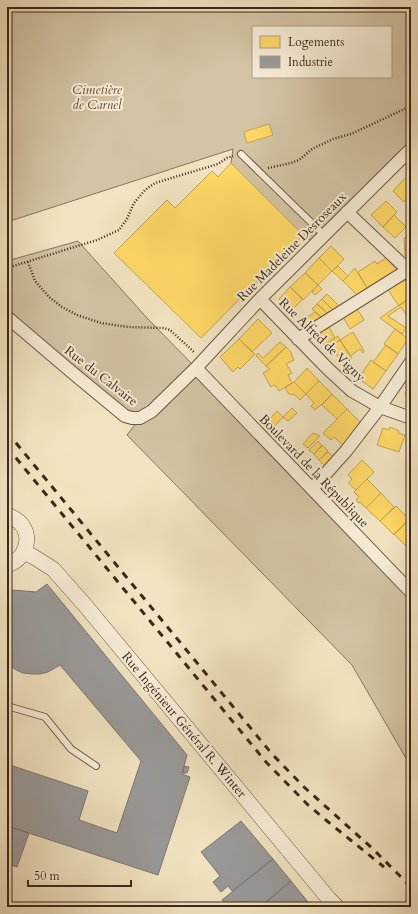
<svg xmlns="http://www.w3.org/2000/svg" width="418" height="914" font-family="Cardo,serif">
  <rect width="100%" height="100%" fill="#f2e4c2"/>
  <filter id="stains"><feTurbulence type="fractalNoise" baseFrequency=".005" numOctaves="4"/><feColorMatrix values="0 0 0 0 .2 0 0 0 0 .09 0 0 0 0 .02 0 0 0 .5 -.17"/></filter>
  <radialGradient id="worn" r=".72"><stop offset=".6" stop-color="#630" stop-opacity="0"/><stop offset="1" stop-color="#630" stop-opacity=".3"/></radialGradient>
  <path fill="#d3c4a5" stroke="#87765f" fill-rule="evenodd" d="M7,7H411V141L347,212L315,244L303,235L231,163L233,149L7,222ZM253,27H391V77H253Z
    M78,241L147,318L196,368L411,592V767L352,665L127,435L139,419L132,418L7,317V261Z"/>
  <path fill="#ffd966" stroke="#c4a44f" d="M269,124L273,135L247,143L244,132Z
    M231,163L303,235L201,338L114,253L167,200L175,208L212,171L218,177Z
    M411,172V195L404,202L393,191Z
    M386,201L397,212L383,227L371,215Z
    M394,215L406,227L395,238L383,227Z
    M410,233H411V255L405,256L404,238L410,237Z
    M331,246L344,259L332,271L319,258Z
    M319,258L332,271L318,285L305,273Z
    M386,258L397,270L367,288L358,272L375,261L377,264Z
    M338,266L348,276L343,281L332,271Z
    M355,268L367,288L357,295L343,281Z
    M305,273L318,285L303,300L290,287Z
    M404,279L411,289V297L399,306L388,290Z
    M318,285L322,289L315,295L312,292Z
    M290,287L303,299L291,311L279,299Z
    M327,294L339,306L333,310L322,299Z
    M411,297V322L401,307L388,316L406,328L402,334L380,318Z
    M322,299L333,310L327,313L323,309L317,304Z
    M317,304L327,313L321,317L312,309Z
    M357,309L364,320L350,329L343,317Z
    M315,312L321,317L306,326L301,321Z
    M258,319L272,333L252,352L239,339Z
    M329,327L335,338L324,345L317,334Z
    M395,329L408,339L398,354L384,344Z
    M353,332L364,351L363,353L360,349L350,356L340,340Z
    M338,336L340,340L330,347L326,344Z
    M239,339L255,354L240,369L238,367L233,372L220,357Z
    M340,340L352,358L343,364L331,346Z
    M280,342L286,347L266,366L256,356L258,353L263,358Z
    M386,345L398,354L386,371L373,362Z
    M286,347L291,352L292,356L294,360L286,364L292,373L288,375L292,383L279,391L275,385L271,387L263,373L270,369L266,366Z
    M371,360L386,371L373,389L362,381L364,378L360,376Z
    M307,368L319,381L306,394L294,382Z
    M319,381L332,394L319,407H318L315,410L311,406L314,403L306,394Z
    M294,382L306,394L300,400L295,395L289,394L285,388Z
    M411,385V398L405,394Z
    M332,394L347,409L337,419L322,405Z
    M292,408L297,413L288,421L283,417Z
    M347,409L360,422L344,446L334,437L331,440L323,433Z
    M277,411L283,417L273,428L267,422Z
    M390,427L399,431L398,433L405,435L399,452L377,445L383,428L389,430Z
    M313,433L320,436L308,448L303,444Z
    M318,441L322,446L314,454L309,450Z
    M322,445L328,451L319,460L314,454Z
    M328,452L334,457L325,466L319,460Z
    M362,460L374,472L356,490L348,483L352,479L348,475Z
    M367,479L381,493L366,508L360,502L359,503L356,500L359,497L354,492Z
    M381,493L394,507L380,521L366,508Z
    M396,506L409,519L394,535L380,521Z
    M406,523L411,528V551L394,534Z"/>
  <path fill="#999" stroke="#7d7773" d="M47,584L187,755L182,774L190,777L158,875L7,826V764L88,791L79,820L117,833L141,761L60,665L48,672L40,674H32L23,673L16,670L7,663V607L12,590L36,592Z
    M184,766L189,767L187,773H183Z
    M241,821L273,859L232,891L228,886L221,892L213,882L220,876L201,852Z
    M7,826L29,833L17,867L7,864Z
    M273,859L291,881L260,907H228L222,900Z
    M291,881L312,907H260Z"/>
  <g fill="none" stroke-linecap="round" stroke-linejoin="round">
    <defs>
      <path id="service" d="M241,154L324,235
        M7,706L45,717L71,749L96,766"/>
      <path id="minor" d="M347,212L408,270L411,271
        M260,299L328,369L352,391L380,407L411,418
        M7,317L74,374L125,416L132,418H140L152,411L196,368L260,299L411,149
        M298,339L408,270
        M196,368L411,592
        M312,489L346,451L380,407L411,362"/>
      <path id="tertiary" d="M7,515C12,517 17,519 21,524C33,538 25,560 7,565
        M24,552L34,557L53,569L84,604L329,899L337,907"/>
    </defs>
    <use href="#service" stroke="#695643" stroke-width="8"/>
    <use href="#minor" stroke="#695643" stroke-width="14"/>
    <use href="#tertiary" stroke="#695643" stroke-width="16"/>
    <path stroke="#3b2719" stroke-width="2.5" stroke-dasharray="1 2" stroke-linecap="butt" d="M268,168L291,163L299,160L312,149L333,139L351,134L411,106
      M28,262L35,281L49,297L62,307L77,315L101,323L128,327L164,328L170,330L194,352
      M7,268L97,240L119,230L127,219L134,203L145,190L155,183L218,164L227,158L233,156"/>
    <use href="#service" stroke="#f7edd7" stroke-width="6"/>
    <use href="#minor" stroke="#f7edd7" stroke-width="12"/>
    <use href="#tertiary" stroke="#f7edd7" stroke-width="15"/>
    <path stroke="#3b2719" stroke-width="3" stroke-dasharray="7 7" stroke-linecap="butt" d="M7,432L272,754L304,787L373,849L411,887
      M7,447L266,762L308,805L327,821L384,867"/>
  </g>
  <g text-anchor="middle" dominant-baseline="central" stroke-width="4" stroke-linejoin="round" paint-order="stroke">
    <g font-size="13" font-style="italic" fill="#614e3c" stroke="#f7edd7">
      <text x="97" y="90">Cimetière<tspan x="97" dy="15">de Carnel</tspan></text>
    </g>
    <g font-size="13" fill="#3b2719" stroke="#f7edd7">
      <text transform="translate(292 247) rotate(-45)">Rue Madeleine Desroseaux</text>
      <text transform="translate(322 340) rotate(44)">Rue Alfred de Vigny</text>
      <text transform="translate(101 376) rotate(38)">Rue du Calvaire</text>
      <text transform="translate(314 471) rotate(46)">Boulevard de la République</text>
      <text transform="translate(184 725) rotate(50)">Rue Ingénieur Général R. Winter</text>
    </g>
  </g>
  <rect width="418" height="914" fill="none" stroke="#f2e4c2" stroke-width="24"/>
  <rect x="8" y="8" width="402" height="898" fill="none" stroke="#3b2719" stroke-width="2"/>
  <rect x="12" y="12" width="394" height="890" fill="none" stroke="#3b2719"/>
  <rect x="252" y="26" width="140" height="52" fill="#f7edd7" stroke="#ac9e8b"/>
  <rect x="260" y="36" width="20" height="12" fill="#ffd966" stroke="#ac9e8b"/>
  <text x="288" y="46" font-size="12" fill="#3b2719">Logements</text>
  <rect x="260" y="56" width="20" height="12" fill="#999999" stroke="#ac9e8b"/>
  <text x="288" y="66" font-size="12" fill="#3b2719">Industrie</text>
  <path d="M28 880v6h103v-6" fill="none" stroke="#3b2719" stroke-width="2"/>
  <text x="34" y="880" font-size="12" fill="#3b2719" stroke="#f7edd7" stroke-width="3" paint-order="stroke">50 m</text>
  <rect width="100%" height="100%" filter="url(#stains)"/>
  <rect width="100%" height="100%" fill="url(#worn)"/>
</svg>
